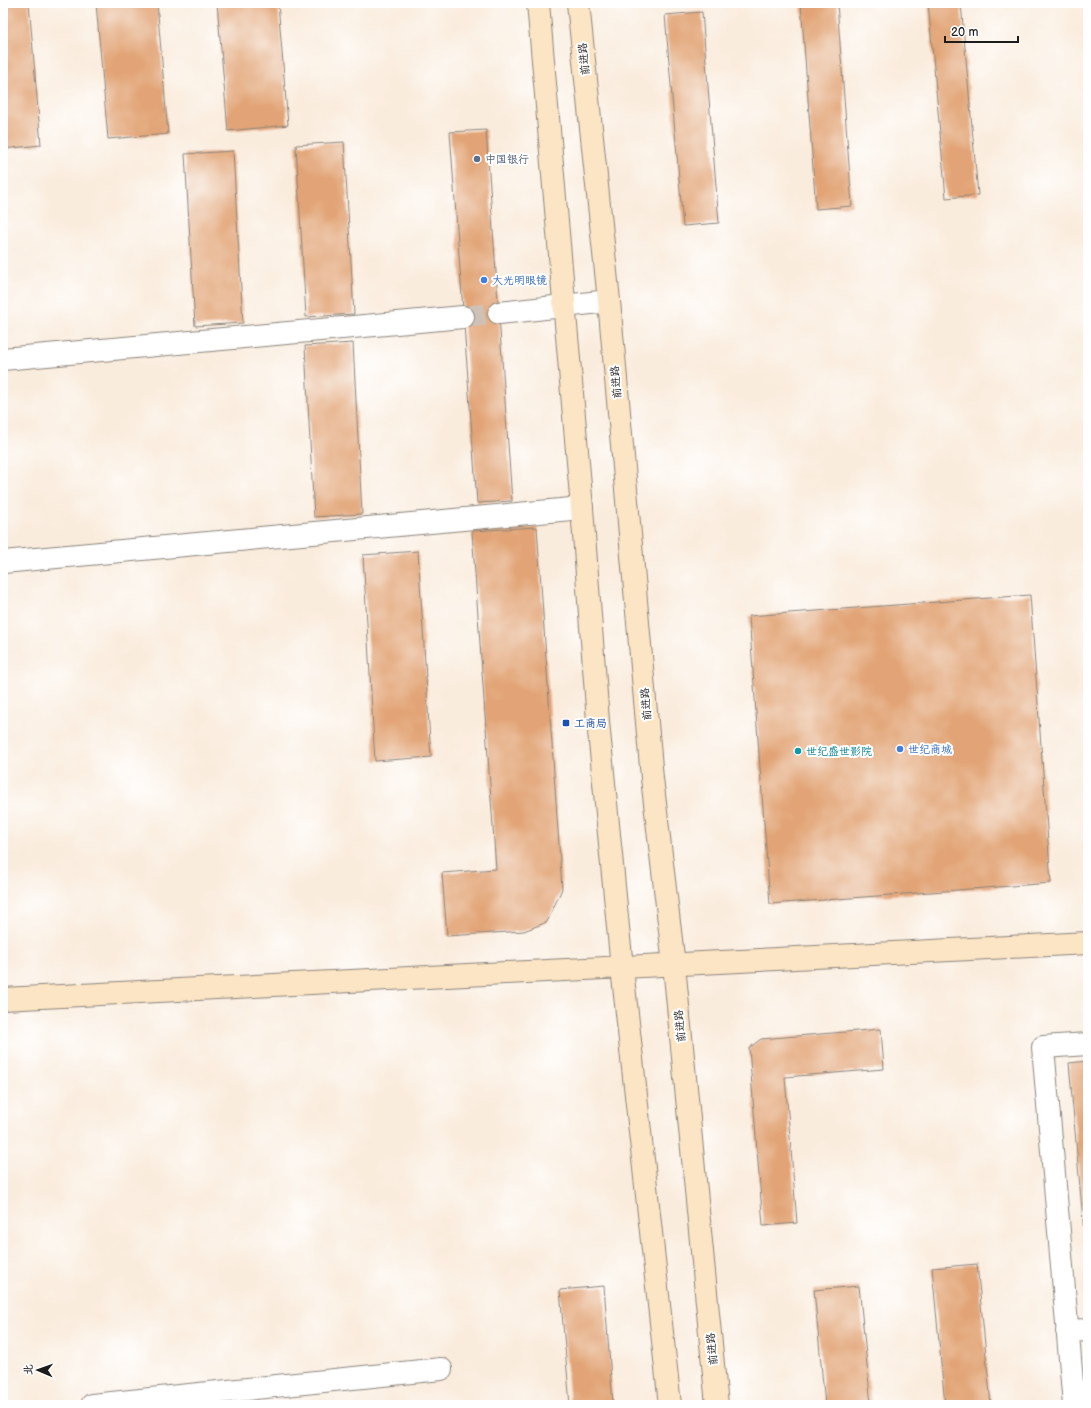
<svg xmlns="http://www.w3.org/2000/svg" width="1091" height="1408" font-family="'Balsamiq Sans','LXGW WenKai TC',sans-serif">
  <rect width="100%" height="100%" fill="#fff"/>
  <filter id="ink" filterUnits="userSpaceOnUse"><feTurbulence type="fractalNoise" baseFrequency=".025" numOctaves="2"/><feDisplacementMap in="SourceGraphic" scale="8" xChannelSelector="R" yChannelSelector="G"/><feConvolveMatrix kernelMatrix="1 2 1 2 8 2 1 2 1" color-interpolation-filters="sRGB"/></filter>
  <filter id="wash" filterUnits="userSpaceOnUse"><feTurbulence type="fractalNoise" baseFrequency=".012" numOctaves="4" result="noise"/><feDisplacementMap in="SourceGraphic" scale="16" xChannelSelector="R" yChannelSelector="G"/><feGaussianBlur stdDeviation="0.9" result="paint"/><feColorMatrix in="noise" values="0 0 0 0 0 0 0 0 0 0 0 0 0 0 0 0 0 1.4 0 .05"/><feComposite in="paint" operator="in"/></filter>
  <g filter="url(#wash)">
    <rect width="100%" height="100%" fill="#faecdd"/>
    <g id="blocks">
      <path fill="#e2a476" d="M3,3H29L41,145L3,149Z
        M96,3H157L168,134L108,139Z
        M217,3H278L288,125L228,131Z
        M801,3H837L852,206L816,209Z
        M928,3H961L978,195L946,198Z
        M702,12L719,223L683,226L665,15Z
        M486,130L512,501L477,503L450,132Z
        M344,142L354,314L306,317L296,145Z
        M233,151L243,323L195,326L185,154Z
        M353,343L362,514L314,517L305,346Z
        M537,527L562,889L547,922L524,931L447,936L442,873L496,869L472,531Z
        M418,551L431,757L375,761L363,555Z
        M1030,595L1051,883L770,904L749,616Z
        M881,1029L884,1069L785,1077L797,1223L763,1226L749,1048L761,1039Z
        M1088,1061V1267H1087L1069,1063Z
        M977,1264L991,1405H945L932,1268Z
        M604,1286L613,1405H570L560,1290Z
        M859,1286L871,1405H825L814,1290Z"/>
    </g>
  </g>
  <g filter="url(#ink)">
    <use href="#blocks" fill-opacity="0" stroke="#8b847c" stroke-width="1"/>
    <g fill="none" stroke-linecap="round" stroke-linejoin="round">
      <path stroke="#cec2b6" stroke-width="22" stroke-dasharray="22 11" stroke-linecap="butt" d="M463,317L499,313"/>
      <defs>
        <path id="street" d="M499,313L609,301
          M3,359L463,317
          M3,562L582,508
          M1067,1331L1088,1330
          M92,1405L441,1369
          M1074,1405L1043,1047L1088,1044"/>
        <path id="secondary" d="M538,3L582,508L598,721L622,968L670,1405
          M578,3L609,301L652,778L674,965L717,1405
          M3,999L1088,943"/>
      </defs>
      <use href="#street" stroke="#8b847c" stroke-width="24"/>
      <use href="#secondary" stroke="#8b847c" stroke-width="24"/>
      <use href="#street" stroke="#fff" stroke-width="22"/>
      <use href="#secondary" stroke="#fce5c4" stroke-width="22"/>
    </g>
  </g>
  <circle fill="#5c6f8a" stroke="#fff" stroke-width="1.5" cx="477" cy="159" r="4"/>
  <g fill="#3f7fe0" stroke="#fff" stroke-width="1.5">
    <circle cx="484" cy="280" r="4"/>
    <circle cx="900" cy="749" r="4"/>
  </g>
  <rect fill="#1a4fb4" stroke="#fff" stroke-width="1.5" x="562" y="719" width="8" height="8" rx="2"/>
  <circle fill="#0f9aa8" stroke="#fff" stroke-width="1.5" cx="798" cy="751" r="4"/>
  <g text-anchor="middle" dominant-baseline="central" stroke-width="4" stroke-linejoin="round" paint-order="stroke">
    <g font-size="11" fill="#1c1c1c" stroke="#fff">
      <text transform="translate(584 59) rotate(-96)">前进路</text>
      <text transform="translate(616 382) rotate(-95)">前进路</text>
      <text transform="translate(646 704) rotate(-95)">前进路</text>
      <text transform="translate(680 1026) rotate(-96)">前进路</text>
      <text transform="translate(712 1349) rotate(-96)">前进路</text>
    </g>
    <g font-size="11" fill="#4e5e75" stroke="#fff" text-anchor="start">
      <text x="485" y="159">中国银行</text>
    </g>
    <g font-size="11" fill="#366cbe" stroke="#fff" text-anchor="start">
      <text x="492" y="280">大光明眼镜</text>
      <text x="908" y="749">世纪商城</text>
    </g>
    <g font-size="11" fill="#164399" stroke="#fff" text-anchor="start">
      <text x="574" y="723">工商局</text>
    </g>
    <g font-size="11" fill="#0d838f" stroke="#fff" text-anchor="start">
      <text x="806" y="751">世纪盛世影院</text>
    </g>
  </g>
  <rect width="1091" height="1408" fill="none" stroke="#fff" stroke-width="16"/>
  <g transform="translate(38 1370) rotate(272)" stroke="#ffffff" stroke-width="3" paint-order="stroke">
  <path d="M0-3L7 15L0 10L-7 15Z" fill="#1c1c1c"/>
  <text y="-6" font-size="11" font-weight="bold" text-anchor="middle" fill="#1c1c1c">北</text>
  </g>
  <path d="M945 36v6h73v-6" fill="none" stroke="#1c1c1c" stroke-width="2"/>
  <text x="951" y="36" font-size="12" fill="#1c1c1c" stroke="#ffffff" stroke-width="3" paint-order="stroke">20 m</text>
</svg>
